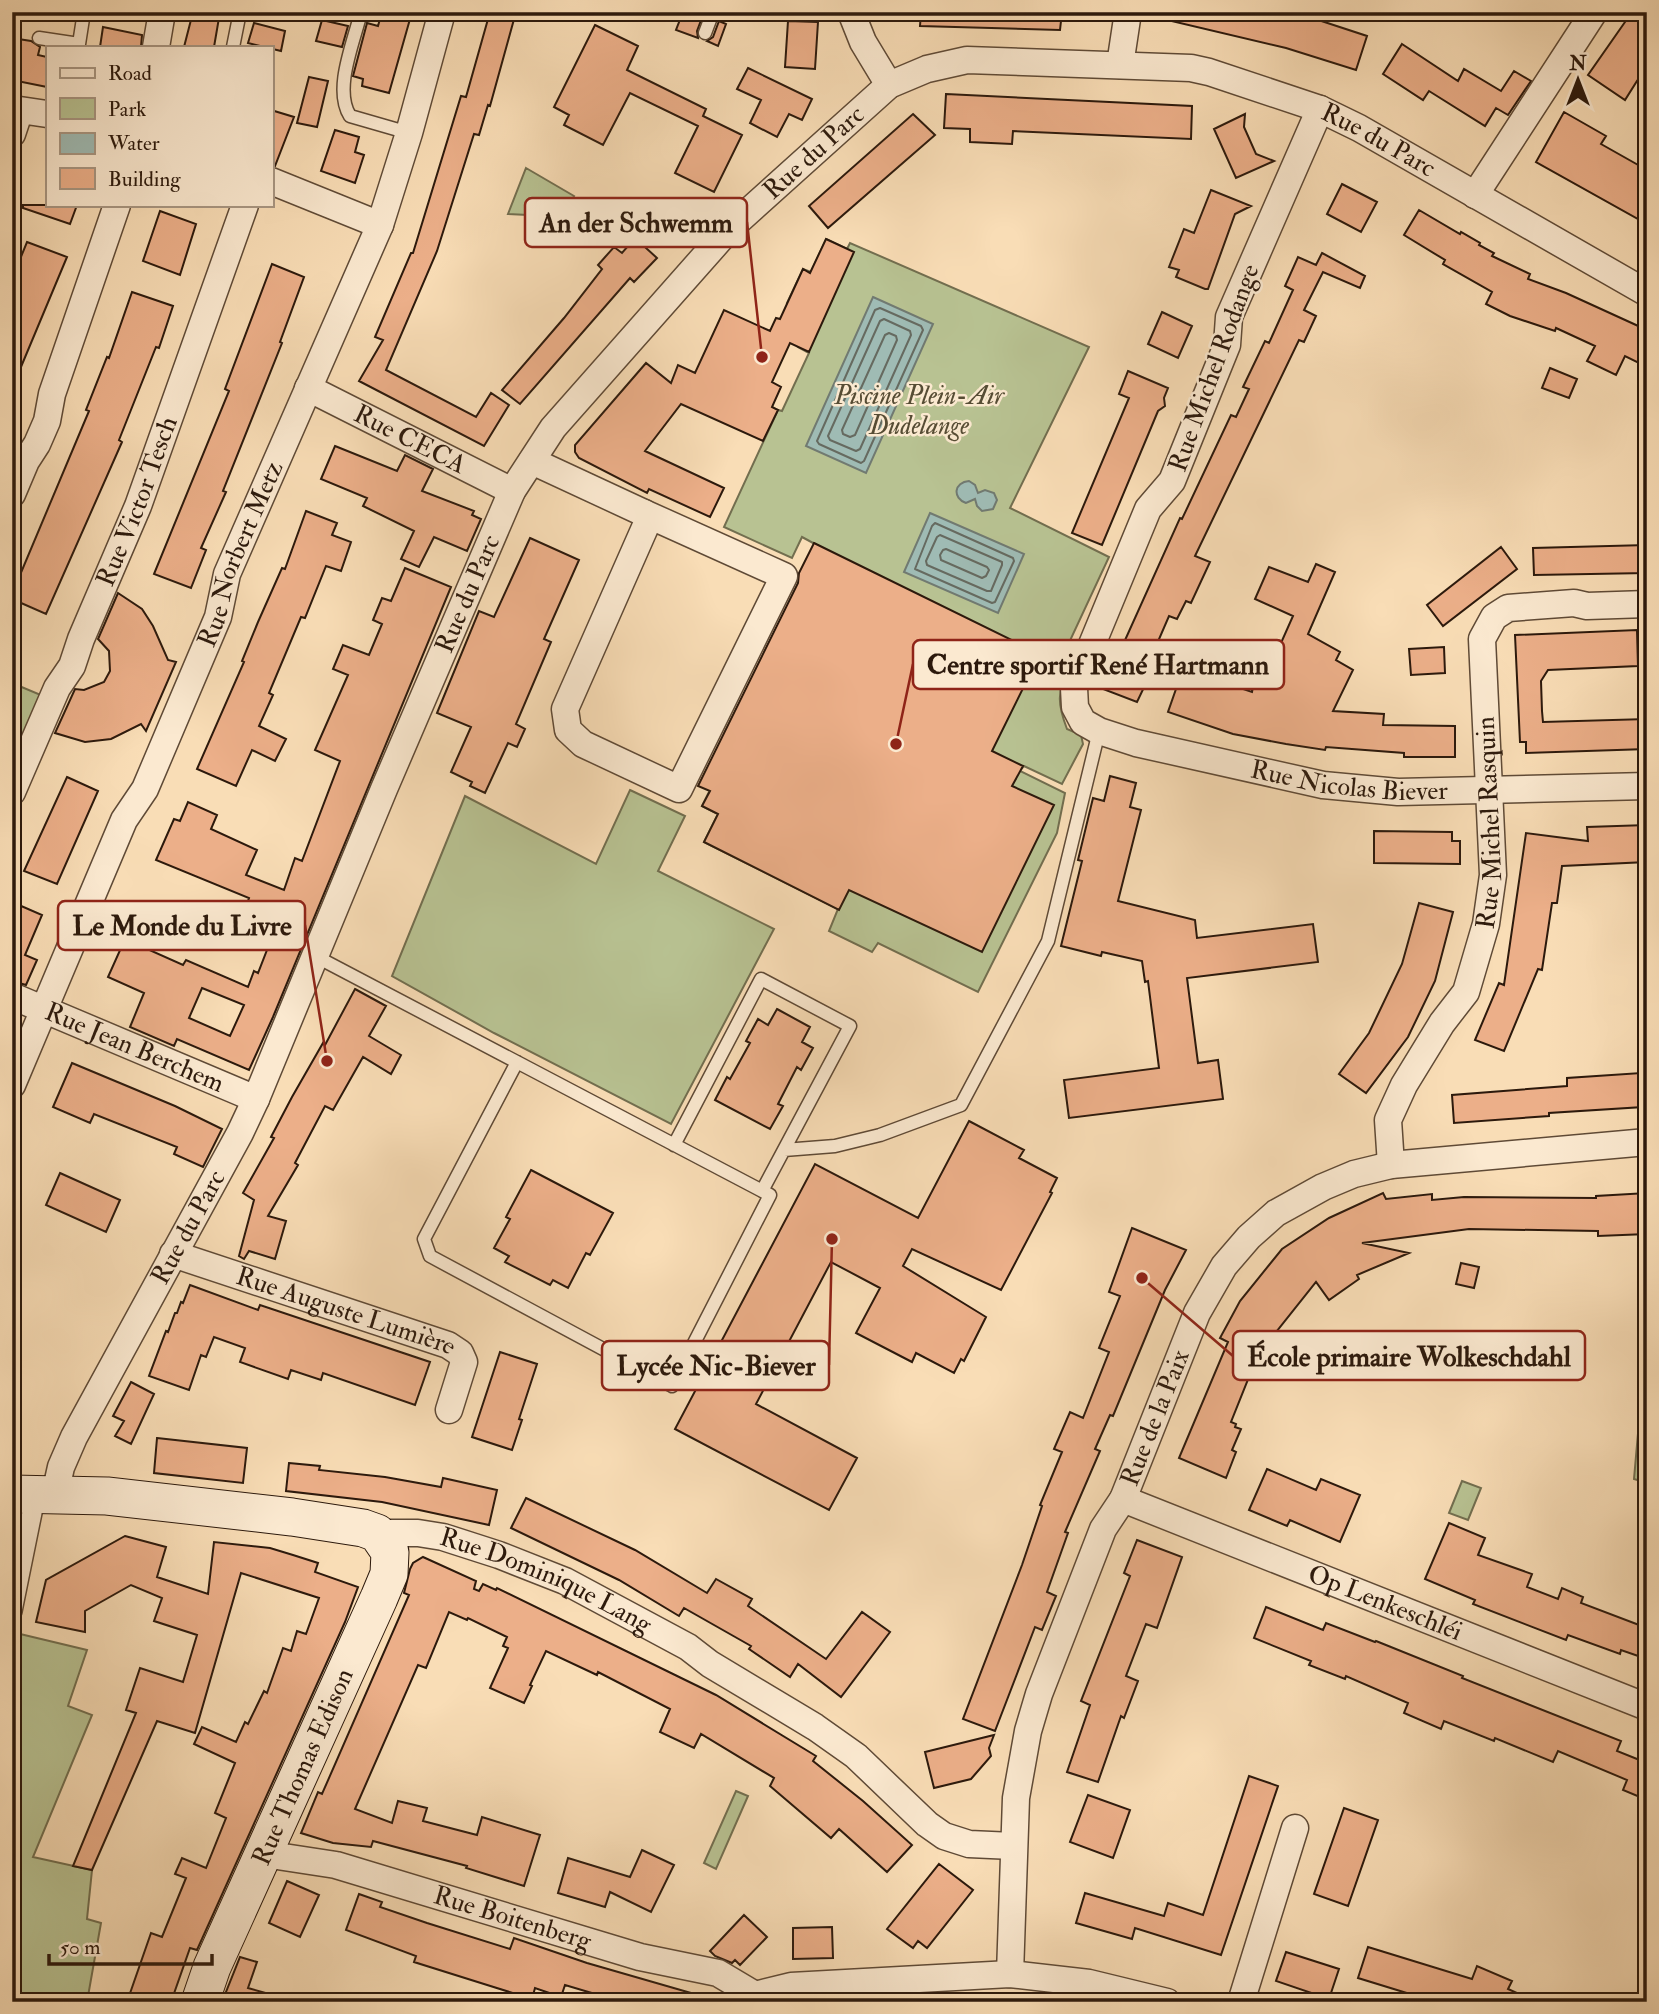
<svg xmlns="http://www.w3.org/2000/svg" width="1659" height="2014" font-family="'IM FELL Double Pica',serif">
  <rect width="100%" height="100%" fill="#f9ddb6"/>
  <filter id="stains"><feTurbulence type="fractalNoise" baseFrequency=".00286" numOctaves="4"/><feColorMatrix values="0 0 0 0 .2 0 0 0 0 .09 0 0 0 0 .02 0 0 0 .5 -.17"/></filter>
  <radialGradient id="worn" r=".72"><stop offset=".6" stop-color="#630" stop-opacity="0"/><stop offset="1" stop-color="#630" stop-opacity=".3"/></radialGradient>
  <path fill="#b8c292" stroke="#726e4f" stroke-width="2" d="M526,168L574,196L556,225L528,215L508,214Z
    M826,239L847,249L850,243L1089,347L1010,508L1109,557L1060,662L1070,667C1057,692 1057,703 1067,729L1081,735L1083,744L1062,784L1024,766L1020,771L1065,793L1057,833L978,992L878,943L872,952L829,931L838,909L704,842L718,814L702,806L828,551L802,537L792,558L724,527L778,410L782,411L809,353L798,347L802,338L795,307L787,303L803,269L811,272Z
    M12,683L48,698L30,742L12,735Z
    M630,790L685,816L658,871L774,929L671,1124L494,1033L392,976L465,796L596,864Z
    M1639,1422H1647V1483L1634,1479Z
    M1462,1481L1481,1488L1468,1520L1449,1513Z
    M16,1633L87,1650L68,1706L92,1715L33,1857L92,1870L87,1919L101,1923L87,2002H12V1651Z
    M736,1791L748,1796L716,1869L704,1863Z"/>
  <path fill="#9fbbb4" stroke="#717a71" stroke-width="2" d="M873,297L933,324L866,473L806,446Z
    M969,481L975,485L978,493L985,490L994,493L997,500L993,509L982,511L977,506L975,499L966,503C952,498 954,482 969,481Z
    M930,513L1024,554L998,613L904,572Z"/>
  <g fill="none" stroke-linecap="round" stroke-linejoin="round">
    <path stroke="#666a60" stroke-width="2" d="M880,308L921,326L923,330L864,461L861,463L819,444L817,441L875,310Z
      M884,319L910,331L911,335L860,449L856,451L830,440L828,436L880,321Z
      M889,333L896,336L897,340L855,435L850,437L843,434L842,430L885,335Z
      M935,523L1013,558L1014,561L995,602L992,603L915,569L932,526Z
      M940,535L1002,562V565L991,591H987L927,565L926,561L937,537Z
      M946,549L987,567L989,570L986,576L982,578L941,560L940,555L943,550Z"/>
  </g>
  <path fill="#ecaf89" stroke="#2c190c" stroke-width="2" fill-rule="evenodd" d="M193,12H220L214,47H184Z
    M382,12H412L389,93L362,86L363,79L353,76L367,23L378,26Z
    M490,12H516L490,106L488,105L479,135L474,134L437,251L386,370L476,417L491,393L509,405L484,446L359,381L383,340L375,337L411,253H413L461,96L466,97Z
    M683,12L703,15L697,31L698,38L676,30Z
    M921,12H1062L1060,30L920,26Z
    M1163,12H1294L1367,36L1356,70L1286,48L1163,19Z
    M1632,12L1647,20V88L1637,81L1625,100L1588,75Z
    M322,20L348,26L342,47L316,41Z
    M719,21L726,24L718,46L707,41L713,37Z
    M788,21L818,22L815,69L785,67Z
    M254,23L285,31L281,51L248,43Z
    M595,25L638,46L627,70L706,109L703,116L742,135L714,192L675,173L698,126L630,93L603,145L564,125L569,115L554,107Z
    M103,27L142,35L141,47H100Z
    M12,38L31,41L40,47L38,55L47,57V87L12,80Z
    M1402,44L1458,81L1464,69L1501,91L1514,71L1531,81L1508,115L1496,108L1485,126L1429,91L1423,100L1383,74Z
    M748,68L812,99L802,120L789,114L777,137L750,123L761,100L737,89Z
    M309,77L328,81L317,127L297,123Z
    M946,94L1192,106L1191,139L1013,131L1012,144L970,142V129L944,128Z
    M271,110L294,117L275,166H271Z
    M1564,112L1606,136L1601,144L1647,170V224L1536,162Z
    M913,114L935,135L828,228L809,206Z
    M1245,114L1244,127L1256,154L1274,161L1236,178L1214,129Z
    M335,130L359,137L355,152L364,155L355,183L321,171Z
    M1342,184L1377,202L1361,232L1327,214Z
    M1211,190L1251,206L1235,214L1208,289H1205L1176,277L1179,270L1169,267L1184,229L1194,233Z
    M23,205H77L70,224L23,208Z
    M1419,210L1460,234L1461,232L1480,243L1479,245L1494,253L1492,256L1530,274L1528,279L1566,293L1647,330V367L1625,356L1616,375L1587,361L1595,346L1556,328L1555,331L1510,316L1486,304L1492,292L1443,264L1445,260L1404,235Z
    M160,211L196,224L180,275L143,261Z
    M635,238L657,258L634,282L630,278L520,404L502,390L564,318L602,269L598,265L614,247L622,253Z
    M826,239L854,252L809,352L790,343L772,382L781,387L772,407L778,410L763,441L681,404L645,451L724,488L710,517L649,489L647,493L579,458L575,452V445L646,363L671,383L678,365L695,373L724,310L770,331L776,318L780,319L803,269L810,273Z
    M27,242L67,257L13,386L12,279Z
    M1322,253L1365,276L1360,288L1323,272L1304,310L1316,316L1304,342L1299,340L1195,556L1210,562L1191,603L1186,601L1177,619L1169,616L1153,653L1159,656L1137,702L1103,689L1180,518L1182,519L1231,415L1236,417L1249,389L1243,387L1265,341L1269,343L1293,290L1285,286L1298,257L1316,265Z
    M272,264L304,277L280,342L282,343L223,491L226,492L201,548L206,550L191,588L154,574L229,391L225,389Z
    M132,292L173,306L159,348L156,347L119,440L122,442L46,614L12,599V594L89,411L86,410L107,357L109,358Z
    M1162,312L1192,326L1178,358L1148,344Z
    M1550,368L1577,379L1569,398L1542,388Z
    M1128,371L1168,388L1164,398L1165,406L1158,411L1102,545L1072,533L1129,398L1119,394Z
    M335,446L397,471L405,455L433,469L422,491L474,511L472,515L481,519L467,551L434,537L419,567L401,559L414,531L363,506L367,498L321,479Z
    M306,511L337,523L332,535L351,542L341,571L326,566L305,618L301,617L269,693L273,695L259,726L286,739L275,761L252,750L236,786L197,769L244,662L242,661L258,622L282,568L285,569Z
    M530,538L579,560L544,639L551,642L516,724L525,729L517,747L508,743L485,793L470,786L472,782L451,772L471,727L437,713L479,611L494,617Z
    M814,543L1040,654L992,751L1023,766L1012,786L1054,805L982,952L849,890L839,910L704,842L718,814L702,806L710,791L698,786L798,583L799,573Z
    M1647,545V573L1534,575L1533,548Z
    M1501,547L1517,569L1443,626L1427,605Z
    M1316,564L1335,572L1308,634L1340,652L1336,660L1353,670L1333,711L1384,714L1383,725L1455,726V757H1404V753L1326,747L1325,750L1286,744L1233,734L1168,712L1183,669L1252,692L1253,687L1261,688L1293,616L1255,599L1269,567L1308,582Z
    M405,568L451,587L273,1017L249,1070L177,1039L174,1046L130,1027L144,993L108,977L125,939L183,965L186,960L248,987L254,971L258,973L272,937L257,931L265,911L247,904L249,898L156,860L174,819L180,821L188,802L217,815L211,829L257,850L246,875L284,890L295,858L302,861L340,761L315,750L348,675L333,669L343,645L369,655L382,624L373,620L382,598L391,601ZM202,988L244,1005L230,1036L189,1018Z
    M118,593L142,609L153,626L168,660L176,662L146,731L141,724L111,739L85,742L55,733L75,689L84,690L104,682L110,671L109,651L98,639Z
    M1637,630L1638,666L1548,670L1541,681L1542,711L1543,722L1647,719V749L1526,753V742H1520L1515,635Z
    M1444,647L1445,673L1411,675L1409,649Z
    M1110,776L1136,783L1130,807L1141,810L1118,901L1195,920L1197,938L1313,924L1318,962L1187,978L1198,1063L1218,1060L1223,1099L1069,1118L1064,1080L1159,1068L1148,981L1145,982L1142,961L1102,952L1101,956L1061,946L1082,861L1078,860L1093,798L1104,801Z
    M67,777L98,791L57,884L24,871Z
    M1647,825V862L1562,866L1557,903H1552L1542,970L1538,969L1504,1051L1475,1040L1499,983L1504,985L1526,833L1588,841L1587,827Z
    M1374,831L1452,832V841H1460V864L1374,863Z
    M12,902L42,915L25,955L37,960L26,985L12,981Z
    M1419,903L1453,912L1435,981L1408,1037L1366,1093L1339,1074L1369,1033L1402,964Z
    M355,989L386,1006L369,1036L401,1055L391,1074L363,1057L333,1110L325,1106L295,1163L298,1165L268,1216L286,1221L275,1259L249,1251L244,1259L239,1256L254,1200L243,1193L274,1138L271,1137L292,1097L323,1043L325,1045Z
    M777,1009L810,1027L802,1042L813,1048L801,1070L797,1067L778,1104L783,1106L770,1129L715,1100L727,1077L730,1079L750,1043L746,1041L758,1019L768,1025Z
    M72,1063L175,1106L222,1129L203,1167L174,1154L177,1147L94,1114L90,1123L53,1107Z
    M1641,1073L1643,1107L1549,1113V1116L1454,1123L1452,1095L1567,1086V1078Z
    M969,1121L1024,1150L1019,1158L1057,1178L1050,1192L1052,1193L1001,1290L912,1249L903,1266L986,1317L964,1361L961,1359L954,1373L916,1353L912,1362L856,1333L880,1288L831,1262L756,1404L857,1458L829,1510L675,1429L815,1164L918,1218Z
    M531,1170L613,1213L590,1255L586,1253L568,1288L553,1280L550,1285L505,1262L509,1256L494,1248L510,1219L506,1217Z
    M60,1173L120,1200L106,1232L46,1205Z
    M1383,1193L1386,1199L1432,1194V1200L1464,1197L1596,1198V1196L1647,1193V1234L1598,1236V1231L1469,1229L1362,1243L1409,1253L1357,1275L1359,1279L1329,1300L1316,1282L1277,1331L1291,1338L1276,1367L1257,1357L1231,1422L1236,1424L1235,1427L1241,1429L1232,1450L1236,1452L1226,1478L1179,1458L1228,1342L1220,1338L1240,1301L1282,1249L1329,1218Z
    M1132,1228L1186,1250L1165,1290L1113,1416L1110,1415L1095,1449L1100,1451L1065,1532L1068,1533L1047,1592L1056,1596L1042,1630L1035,1627L995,1731L963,1719L1022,1565L1042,1506L1040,1505L1062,1452L1054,1449L1070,1412L1083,1418L1109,1352L1099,1348L1120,1296L1109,1292Z
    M1461,1263L1479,1267L1474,1288L1456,1284Z
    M190,1285L258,1310L260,1305L430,1362L415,1405L323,1373L321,1380L291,1370L288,1379L240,1362L245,1348L214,1337L206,1357L201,1355L189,1390L149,1376L166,1331L168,1332L175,1313H177L181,1302L183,1303Z
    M500,1352L537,1364L519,1419L522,1420L512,1450L472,1437Z
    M131,1382L154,1394L131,1444L115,1436L124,1421L113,1416Z
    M157,1438L247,1448L243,1483L154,1473Z
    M289,1463L320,1466L319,1470L385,1477L441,1487L443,1478L497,1490L489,1525L382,1502L286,1491Z
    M1267,1469L1316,1490L1321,1479L1360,1495L1340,1542L1290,1520L1287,1526L1249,1510Z
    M526,1498L635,1550L707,1593L716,1579L752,1599L748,1606L826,1659L862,1612L890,1632L841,1697L798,1664L790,1677L749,1649L751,1646L684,1608L679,1616L619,1580L511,1528Z
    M1449,1523L1485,1538L1478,1555L1532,1574L1527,1587L1558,1599L1562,1588L1583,1597L1581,1603L1647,1628V1659L1621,1650L1620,1654L1568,1635L1566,1640L1473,1604L1475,1600L1425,1579Z
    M125,1536L166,1547L157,1577L208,1594L214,1542L270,1548L293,1555L318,1563L315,1572L358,1587L345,1622L197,1950L190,1948L171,2002H127L151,1933L162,1937L186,1878L175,1874L182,1858L206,1868L226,1818L215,1813L235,1763L194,1744L202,1727L236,1742L245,1722L248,1724L264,1691L267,1693L283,1648L291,1651L297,1631L306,1634L319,1598L241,1573L195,1733L157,1721L92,1870L73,1866L136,1713L126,1710L140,1668L183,1682L197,1635L154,1621L162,1598L131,1585L85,1611V1632L36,1622L46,1580Z
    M1137,1540L1182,1557L1157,1628L1146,1624L1126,1676L1138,1681L1124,1718L1121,1716L1098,1782L1067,1772L1090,1705L1081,1701L1130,1576L1124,1573Z
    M423,1557L476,1581L474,1589L479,1591L483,1584L496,1590L497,1588L716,1695L816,1756L813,1761L863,1801L912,1845L887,1872L839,1829L831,1838L770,1786L774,1778L701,1734L694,1748L660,1732L670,1709L598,1672L597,1675L546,1651L530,1685L532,1686L524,1703L490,1688L508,1648L503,1646L507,1637L468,1618L467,1620L449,1612L426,1668L418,1665L355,1809L392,1823L398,1801L427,1808L423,1821L477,1835L482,1817L540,1835L524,1886L466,1868L467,1866L373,1841L371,1847L333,1843L301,1833L318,1792L322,1794L409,1595L404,1593L410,1569L413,1563Z
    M1266,1607L1323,1630L1326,1623L1375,1642L1376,1641L1463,1676L1462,1678L1621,1741L1617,1751L1647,1763V1800L1623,1790L1627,1780L1558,1751L1553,1762L1495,1738L1494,1741L1444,1721L1441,1729L1404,1713L1408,1703L1346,1676L1345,1679L1309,1665L1311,1661L1254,1638Z
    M994,1735L989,1748L991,1756L971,1779L934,1788L925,1752Z
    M1249,1776L1278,1786L1221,1955L1135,1928L1132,1939L1076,1923L1085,1893L1164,1916L1168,1903L1203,1915Z
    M1088,1795L1130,1810L1113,1858L1070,1842Z
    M1344,1808L1378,1820L1348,1906L1314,1894Z
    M642,1850L674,1865L651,1912L610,1892L605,1907L558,1893L568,1858L630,1877Z
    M939,1864L973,1890L927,1948L918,1941L913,1948L887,1929Z
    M287,1881L319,1895L300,1937L269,1923Z
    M359,1894L382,1902L380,1907L427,1923L510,1949L514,1938L587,1963L705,1997V2002H622L565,1985L561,1997L535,1988L532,1999L484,1984L414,1962L416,1956L346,1930Z
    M744,1915L767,1937L740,1965L735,1960L732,1963L715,1956L710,1951Z
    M832,1927L833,1958L793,1959V1928Z
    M1368,1947L1472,1979L1477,1966L1512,1981L1508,1989L1537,2002H1436L1358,1978Z
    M1286,1952L1339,1969L1329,1999L1276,1981Z
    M240,1957L257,1962L248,1988L280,1997L279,2002H222Z"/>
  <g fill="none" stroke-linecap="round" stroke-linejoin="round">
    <defs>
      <path id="service" d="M361,12C354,42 333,89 350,116L409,133
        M705,33L713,12
        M39,38L79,44L84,12
        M233,47L240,12
        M315,956L770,1195L672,1386L430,1256L424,1239L517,1062
        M674,1145L761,979L850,1026L762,1191
        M784,1150L835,1146L880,1135L961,1105L1048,941L1099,731"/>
      <path id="pedestrian" d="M12,1611L36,1493"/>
      <g id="minor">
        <path d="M851,12L863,42L889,85"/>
        <path d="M156,47L162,12"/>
        <path d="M1120,65L1128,12"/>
        <path id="s1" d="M1320,109L1229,317L1227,345L1172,481L1148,509L1074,688L1075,707L1083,722L1099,731L1136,743L1323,785L1398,792L1647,786"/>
        <path d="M12,134L20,110L47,114"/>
        <path d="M271,181L380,225"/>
        <path d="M1475,195L1594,12"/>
        <path id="s2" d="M308,388L512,491"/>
        <path d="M532,461L644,513"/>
        <path d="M12,494L26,461L37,444L47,421L52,394L117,205"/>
        <path d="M644,513L784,576L679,789L583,744L568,730L565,709L647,523Z"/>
        <path id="s3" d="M12,792L57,688L72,666L81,639L138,506L245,205"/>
        <path id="s4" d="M12,996L256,1099"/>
        <path id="s5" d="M12,1085L124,820L145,789L218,617L227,574L380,225L409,133L442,12"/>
        <path id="s6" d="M1391,1165L1388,1120L1404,1085L1442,1023L1466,992L1486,924L1493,875L1482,639L1494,617L1508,608L1574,603L1587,606L1647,604"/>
        <path id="s7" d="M173,1254L448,1345L460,1353L464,1362L449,1410"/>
        <path id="s8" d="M55,1494L61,1467L74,1437L240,1133L256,1099L384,789L512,491L553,428L729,229L889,85L927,69L967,60L1191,68L1209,72L1320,109L1359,128L1647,293"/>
        <path id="s9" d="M1123,1499L1647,1707"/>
        <path id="s10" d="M377,1533H418L443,1537L499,1555L565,1581L688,1647L710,1664L815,1727L856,1756L927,1824L944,1836L969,1844L1013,1846"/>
        <path id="s11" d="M264,1854L336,1865L640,1957L718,1973L755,1995"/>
        <path id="s12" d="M1010,1974L1016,1798L1028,1731L1039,1694L1103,1529L1123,1499L1197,1313L1224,1266L1249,1237L1276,1213L1323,1187L1354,1174L1391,1165L1647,1142"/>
        <path d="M746,2002L755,1995L791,1986L1010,1974L1089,1983L1167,2002"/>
        <path d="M1241,2002L1295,1828"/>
      </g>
      <path id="secondary" d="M12,1494L107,1496L292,1517L363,1528L377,1533L390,1552L389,1574L379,1598L212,1967L200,2002"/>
    </defs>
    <use href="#service" stroke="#5f4a36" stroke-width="15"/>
    <use href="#pedestrian" stroke="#5f4a36" stroke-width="22"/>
    <use href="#minor" stroke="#5f4a36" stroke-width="29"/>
    <use href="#secondary" stroke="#2c190c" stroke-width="39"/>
    <use href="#service" stroke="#fbe9d0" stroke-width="12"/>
    <use href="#pedestrian" stroke="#fbe9d0" stroke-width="19"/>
    <use href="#minor" stroke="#fbe9d0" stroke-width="26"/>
    <use href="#secondary" stroke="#fbe9d0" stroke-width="37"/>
  </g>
  <g text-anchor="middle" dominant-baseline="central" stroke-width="5" stroke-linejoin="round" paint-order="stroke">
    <g font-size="26" fill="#2c190c" stroke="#fbe9d0">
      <text stroke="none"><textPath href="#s8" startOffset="2168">Rue du Parc</textPath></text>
      <text stroke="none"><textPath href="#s8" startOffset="1559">Rue du Parc</textPath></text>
      <text transform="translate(1214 368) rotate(-70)">Rue Michel Rodange</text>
      <text stroke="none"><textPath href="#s2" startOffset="114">Rue CECA</textPath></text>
      <text stroke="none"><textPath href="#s3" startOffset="317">Rue Victor Tesch</textPath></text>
      <text stroke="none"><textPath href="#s5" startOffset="579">Rue Norbert Metz</textPath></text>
      <text stroke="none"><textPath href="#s8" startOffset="992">Rue du Parc</textPath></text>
      <text stroke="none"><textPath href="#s1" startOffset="943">Rue Nicolas Biever</textPath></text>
      <text stroke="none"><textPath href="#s6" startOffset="368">Rue Michel Rasquin</textPath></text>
      <text stroke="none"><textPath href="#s4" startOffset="133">Rue Jean Berchem</textPath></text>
      <text stroke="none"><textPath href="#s8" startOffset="299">Rue du Parc</textPath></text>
      <text stroke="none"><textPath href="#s7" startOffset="182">Rue Auguste Lumière</textPath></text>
      <text stroke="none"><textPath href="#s12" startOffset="583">Rue de la Paix</textPath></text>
      <text stroke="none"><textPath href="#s10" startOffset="178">Rue Dominique Lang</textPath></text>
      <text stroke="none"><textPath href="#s9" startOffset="282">Op Lenkeschléi</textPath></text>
      <text transform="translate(303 1767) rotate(-66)">Rue Thomas Edison</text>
      <text stroke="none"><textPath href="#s11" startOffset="257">Rue Boitenberg</textPath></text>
    </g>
    <g font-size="26" font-style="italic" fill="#564c34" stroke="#fbe9d0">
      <text x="919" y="396">Piscine Plein-Air<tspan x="919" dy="30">Dudelange</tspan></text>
    </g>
  </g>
  <path fill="none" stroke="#8f2418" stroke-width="2.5" d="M762 357L747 222M896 744L913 664M327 1061L305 925M1142 1278L1233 1356M832 1239L829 1365"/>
  <g fill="#8f2418" stroke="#fbe9d0" stroke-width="2.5">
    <circle cx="762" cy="357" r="7"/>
    <circle cx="896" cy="744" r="7"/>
    <circle cx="327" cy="1061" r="7"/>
    <circle cx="1142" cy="1278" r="7"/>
    <circle cx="832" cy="1239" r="7"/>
  </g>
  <g fill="#fbe9d0" stroke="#8f2418" stroke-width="2.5">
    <rect x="525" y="198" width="222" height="49" rx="7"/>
    <rect x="913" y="640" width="371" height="49" rx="7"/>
    <rect x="58" y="901" width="247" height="49" rx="7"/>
    <rect x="1233" y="1331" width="352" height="49" rx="7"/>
    <rect x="602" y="1341" width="227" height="49" rx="7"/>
  </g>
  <g font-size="28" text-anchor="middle" font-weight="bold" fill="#2c190c">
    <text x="636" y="232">An der Schwemm</text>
    <text x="1098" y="674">Centre sportif René Hartmann</text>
    <text x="182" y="935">Le Monde du Livre</text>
    <text x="1409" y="1366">École primaire Wolkeschdahl</text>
    <text x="716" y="1375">Lycée Nic-Biever</text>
  </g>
  <rect width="1659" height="2014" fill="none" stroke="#f9ddb6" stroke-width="42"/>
  <rect x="14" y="14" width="1631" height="1986" fill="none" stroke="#2c190c" stroke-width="3.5"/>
  <rect x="21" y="21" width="1617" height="1972" fill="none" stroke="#2c190c" stroke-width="2"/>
  <rect x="46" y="46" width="228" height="161" fill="#fbe9d0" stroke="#a89682" stroke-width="2"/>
  <rect x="60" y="68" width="35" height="10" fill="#fbe9d0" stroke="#a89682" stroke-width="2"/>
  <text x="108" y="80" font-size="21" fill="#2c190c">Road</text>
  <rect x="60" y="98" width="35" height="21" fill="#b8c292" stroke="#a89682" stroke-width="2"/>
  <text x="108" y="116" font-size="21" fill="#2c190c">Park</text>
  <rect x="60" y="133" width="35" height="21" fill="#9fbbb4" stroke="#a89682" stroke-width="2"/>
  <text x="108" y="150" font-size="21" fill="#2c190c">Water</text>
  <rect x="60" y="168" width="35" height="21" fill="#ecaf89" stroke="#a89682" stroke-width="2"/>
  <text x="108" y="186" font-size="21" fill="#2c190c">Building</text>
  <g transform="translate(1578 80)" stroke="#fbe9d0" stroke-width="5" paint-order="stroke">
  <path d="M0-5L12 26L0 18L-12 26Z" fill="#2c190c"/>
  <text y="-10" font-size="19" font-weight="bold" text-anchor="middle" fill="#2c190c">N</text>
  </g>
  <path d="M49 1954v10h163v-10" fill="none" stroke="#2c190c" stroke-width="3.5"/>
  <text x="60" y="1954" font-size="21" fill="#2c190c" stroke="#fbe9d0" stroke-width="5" paint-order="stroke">50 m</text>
  <rect width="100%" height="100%" filter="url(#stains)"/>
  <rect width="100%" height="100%" fill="url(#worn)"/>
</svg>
